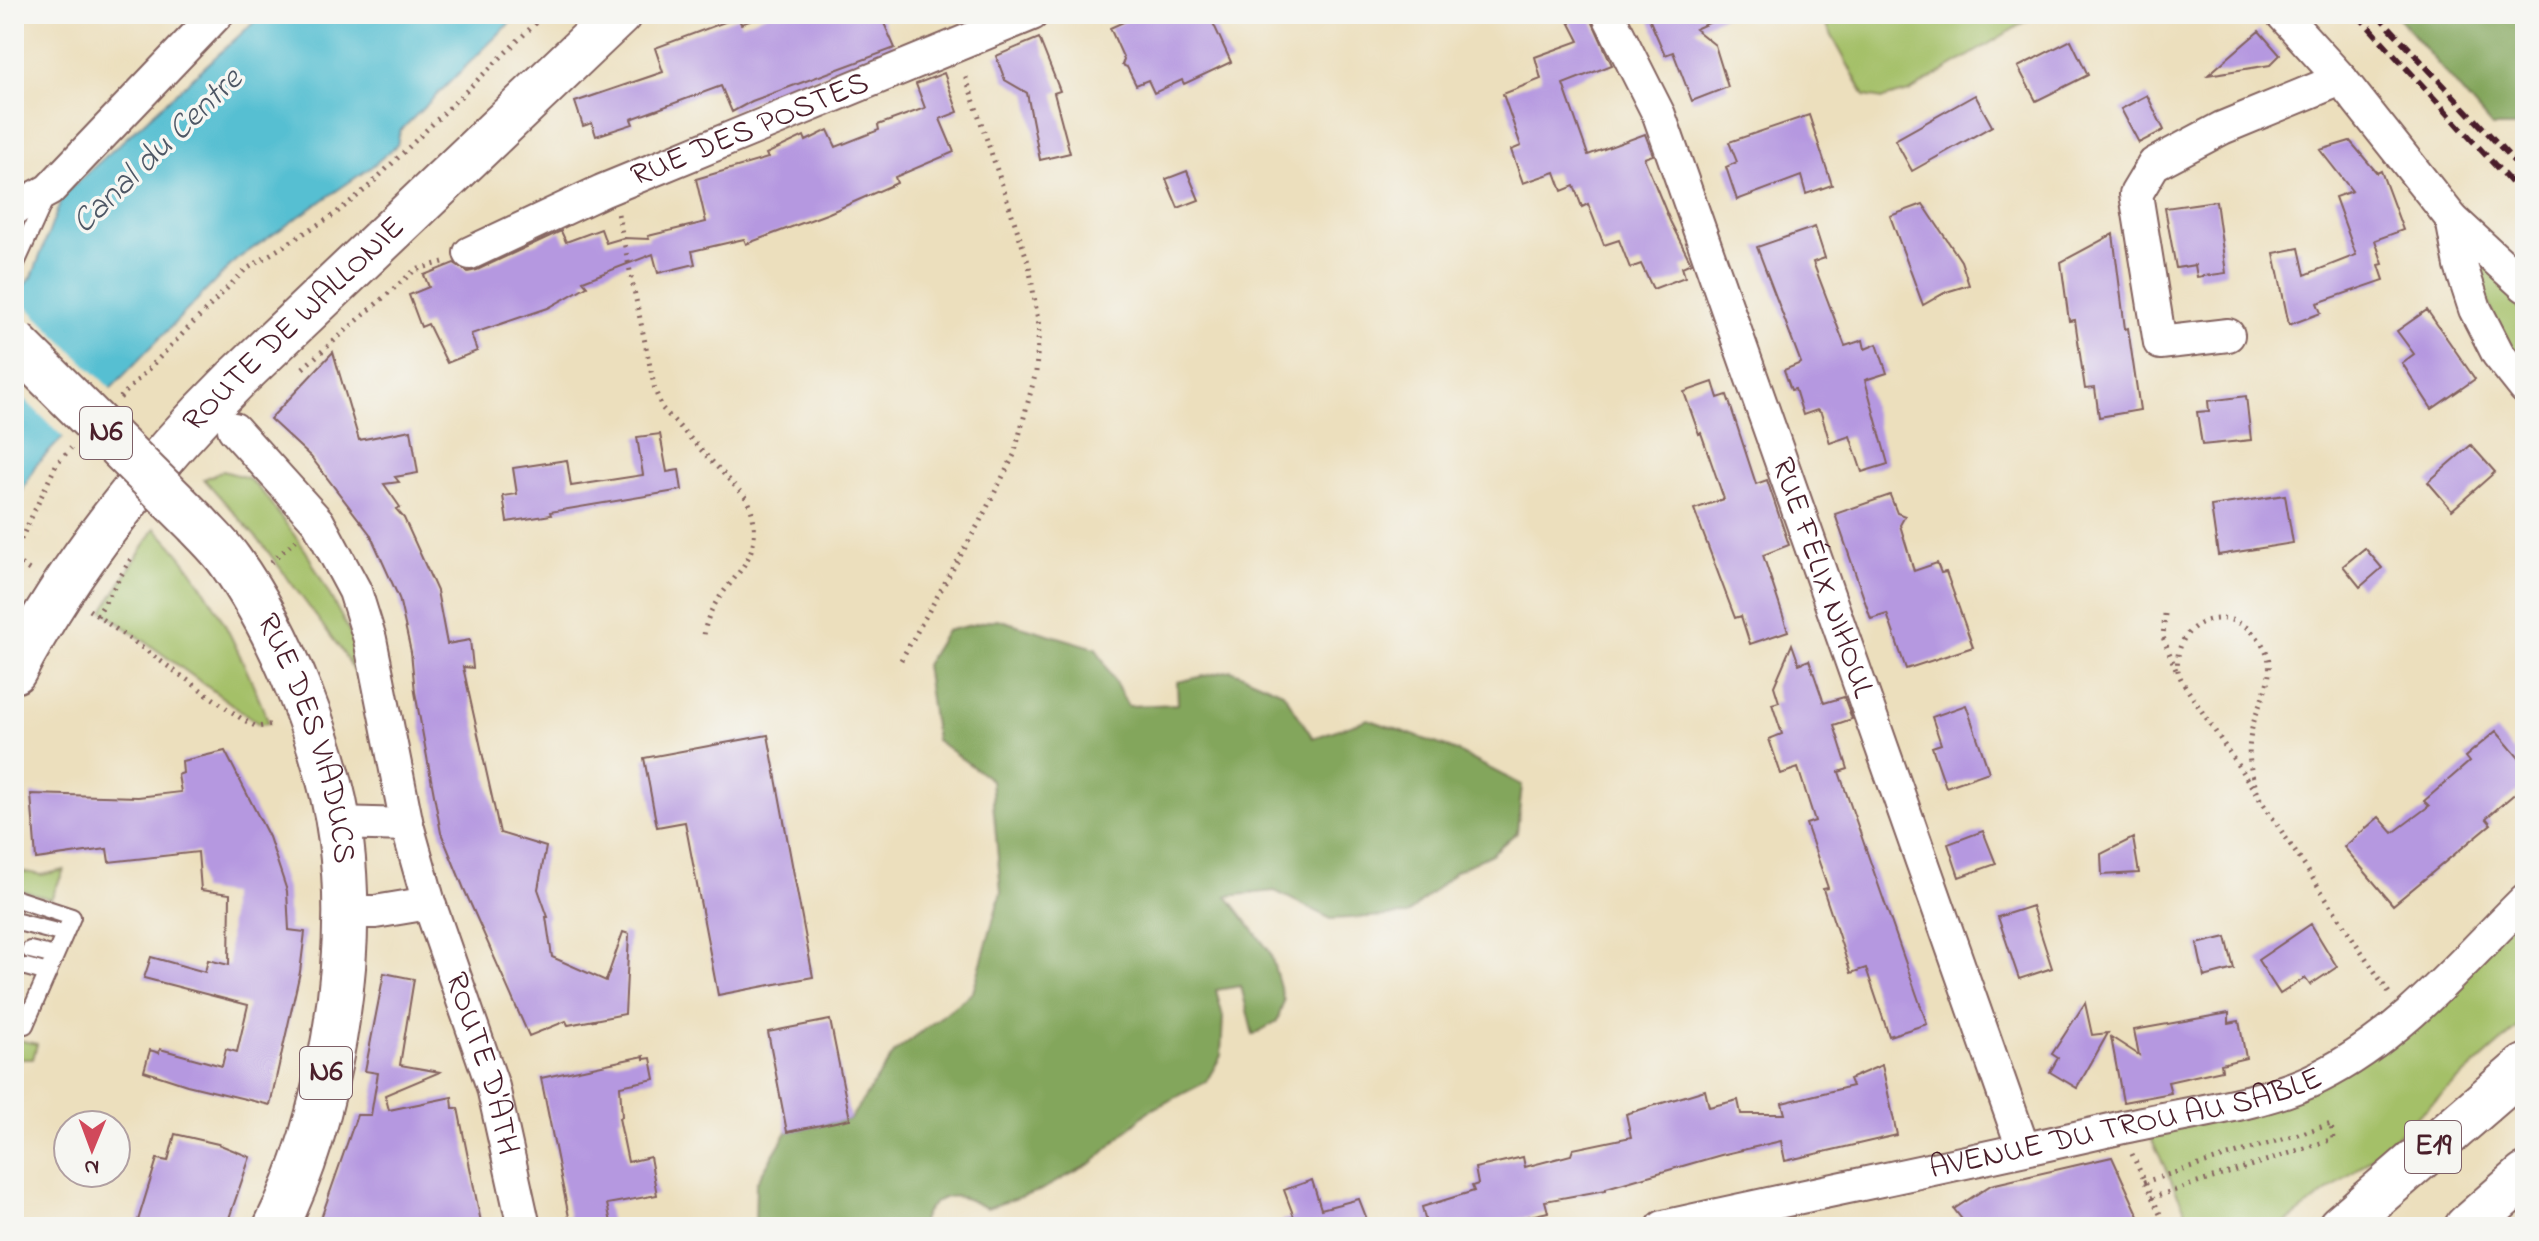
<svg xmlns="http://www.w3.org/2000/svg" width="2539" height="1241" font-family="'Indie Flower',sans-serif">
  <rect width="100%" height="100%" fill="#f6f6f2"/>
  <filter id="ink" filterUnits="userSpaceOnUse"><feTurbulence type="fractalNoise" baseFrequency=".0125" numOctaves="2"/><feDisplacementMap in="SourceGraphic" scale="16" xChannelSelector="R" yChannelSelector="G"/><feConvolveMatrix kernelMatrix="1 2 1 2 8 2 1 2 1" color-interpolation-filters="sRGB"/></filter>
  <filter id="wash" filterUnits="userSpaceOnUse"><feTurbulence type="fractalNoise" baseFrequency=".006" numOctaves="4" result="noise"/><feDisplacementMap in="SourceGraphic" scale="32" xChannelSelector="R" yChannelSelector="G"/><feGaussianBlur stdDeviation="1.8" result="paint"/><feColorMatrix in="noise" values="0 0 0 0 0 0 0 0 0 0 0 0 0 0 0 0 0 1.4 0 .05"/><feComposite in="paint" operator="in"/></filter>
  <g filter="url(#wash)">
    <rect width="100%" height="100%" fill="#ecdfbd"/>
    <path fill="#a4c067" stroke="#777049" stroke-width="2" d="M1820,14H2038L1909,92L1883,99L1865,96Z
      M2452,219L2525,286V388Z
      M223,471L248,478L263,493L306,551L371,672L377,708L341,650L263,545L204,479Z
      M155,528C210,581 241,654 269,723L259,724L103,611Z
      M14,870L42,875L64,870L51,899L14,888Z
      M2525,900V1021L2364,1164L2280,1227H2193L2144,1123L2317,1079Z
      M14,1039L37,1044L33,1059H14Z"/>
    <path fill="#83a65c" stroke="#666244" stroke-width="2" d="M2395,14H2525V127H2492Z
      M997,619L1096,648L1128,706L1178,704L1177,682L1231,670L1283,692L1313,738L1368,719L1452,749L1522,785L1517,832L1492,854L1456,871L1407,915L1331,919L1275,891L1227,896L1270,952L1284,1001L1277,1021L1253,1035L1241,986L1216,990L1223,1017L1221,1056L1206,1082L1147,1112L1092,1163L1039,1191L987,1208C979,1205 971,1200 963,1198C942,1192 923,1207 921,1227H755L756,1183L787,1132L850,1119L895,1052L973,992L1001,892L991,780L936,740L925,665L946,631Z"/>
    <path fill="#56bfd2" stroke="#506f7e" stroke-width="2" d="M263,14H519L400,131L397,145L371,167L236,260L35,466L14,507V295L32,277L63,195Z"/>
    <path fill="#ecdfbd" d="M14,294L113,391L66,440L14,389Z"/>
    <g id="blocks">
      <path fill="#b598e0" d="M769,14H880L895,48L752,101L732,112L721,86L631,119L633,124L596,136L592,123L583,126L575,102L663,72L655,48L738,17L741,24Z
        M1141,14H1209L1231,62L1184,84L1182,80L1154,93L1148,80L1136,85L1127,67L1122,65L1124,59L1110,28Z
        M1565,14H1589L1612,65L1563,84L1588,155L1645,134L1653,155L1644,158L1670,221L1691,263L1682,267L1685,277L1653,289L1641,264L1630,268L1619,240L1604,245L1588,204L1582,207L1574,186L1562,191L1555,172L1523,183L1511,150L1521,146L1503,94L1541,79L1535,57L1579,41Z
        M1647,14H1729L1695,29L1715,45L1728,87L1692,101L1673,52L1665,55Z
        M2259,31L2280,55L2270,65L2208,75Z
        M1039,38L1060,91L1054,93L1070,153L1040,160L1027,93L1005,80L996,56Z
        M2071,40L2088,75L2036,101L2018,67Z
        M944,73L958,112L940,119L954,152L895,177L897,183L829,213L746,244L744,239L692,251L695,264L658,273L653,254L583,281L587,286L548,308L471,334L477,351L447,363L428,324L421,327L409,295L429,287L424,275L454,263L468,272L477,270L561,231L566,242L601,229L606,243L623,238L649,239L648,236L706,222L696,179L768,158L766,154L804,136L806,141L828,130L836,147L879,130L878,125L925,108L916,84Z
        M1975,95L1992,126L1912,171L1895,140Z
        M2147,95L2164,130L2139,143L2121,109Z
        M1809,115L1832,185L1806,194L1801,176L1737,200L1726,167L1737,162L1729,142Z
        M2350,141L2377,173L2381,171L2403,230L2375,240L2383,264L2379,265L2384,280L2317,303L2321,313L2289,325L2274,253L2299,248L2305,275L2356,255L2335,197L2352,191L2320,150Z
        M1187,171L1199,200L1178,208L1166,179Z
        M2216,201L2226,273L2197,277L2195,265L2176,268L2165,208Z
        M1923,204L1961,261L1969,285L1946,292L1923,305L1890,216Z
        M1815,227L1825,258L1813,262L1845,346L1863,340L1865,349L1877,344L1887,373L1865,380L1888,464L1862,472L1850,436L1830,443L1821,413L1817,410L1803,415L1795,389L1791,390L1784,370L1801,363L1757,247Z
        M2113,234L2125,329L2128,328L2140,410L2099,417L2095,388L2085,389L2075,320L2069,321L2061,262Z
        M2427,310L2475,379L2432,409L2402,363L2414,354L2397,331Z
        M333,352L359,440L411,430L418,473L395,477L399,482L384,484L400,507L396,509L404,518L437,591L447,644L470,640L473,668L463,667L500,833L546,847L538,889L548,917H546L552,957L606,981L623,932L629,934L625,1014L568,1025L566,1021L529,1036L464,889L441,833L415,692L411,652L399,598L370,534L311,457L270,419Z
        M1713,382L1718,398L1727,395L1756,484L1767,480L1789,545L1763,555L1788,631L1750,644L1741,616L1735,618L1694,509L1724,499L1701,433L1699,434L1684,392Z
        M2246,396L2251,440L2202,445L2197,412L2209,411L2208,401Z
        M660,434L667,472L679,470L682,490L550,512L551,515L507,522L503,496L517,494L513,468L567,460L571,486L643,475L637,437Z
        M2471,445L2495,472L2452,510L2428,482Z
        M1890,495L1897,513L1905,516L1900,525L1914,571L1937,563L1941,573L1946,572L1973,647L1906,669L1887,614L1871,619L1835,514Z
        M2285,495L2293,543L2218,555L2211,506Z
        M2365,548L2382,568L2360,587L2343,566Z
        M1792,644L1799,664L1809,660L1824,703L1844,697L1852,719L1834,725L1848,769L1839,772L1927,1024L1889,1036L1866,968L1851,973L1823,889L1828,888L1806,824L1815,821L1798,768L1781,774L1769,739L1782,734L1772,704L1779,702L1774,686Z
        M1966,705L1989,772L1946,787L1932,747L1941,744L1932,717Z
        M2496,731L2525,765V785L2486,818L2491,824L2393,905L2344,847L2379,817L2393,833L2429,806L2424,801L2469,762L2465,757Z
        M768,735L813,977L718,995L685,822L657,827L644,758Z
        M225,751L269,837L287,891L289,930L305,932L300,972L270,1105L187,1085L144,1071L150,1050L159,1053L160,1049L222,1066L226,1049L237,1052L248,1005L144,978L151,957L205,972L208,960L229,965L230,894L201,890L198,852L109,862L107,849L36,859L31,794L138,797L181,792L178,775L183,773L182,761Z
        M1983,831L1996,864L1959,877L1948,844Z
        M2133,838L2139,873L2102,875L2101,854Z
        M2032,906L2052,968L2019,979L1998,917Z
        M2311,924L2337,967L2310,985L2305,978L2280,994L2258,960Z
        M2226,937L2234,969L2204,977L2197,944Z
        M384,973L414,979L400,1065L440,1072L385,1095L389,1110L452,1097L453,1108H458L482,1227H318L357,1115H371L378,1073L365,1071Z
        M2085,1003L2092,1035L2108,1033L2077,1088L2050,1072L2058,1058L2052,1054Z
        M2229,1013V1023L2239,1021L2246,1058L2221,1064L2222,1070L2168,1082L2171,1093L2123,1102L2111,1037L2139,1055L2134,1030Z
        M830,1020L850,1119L787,1132L768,1032Z
        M644,1056V1059L651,1058L655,1079L620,1086L622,1117L619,1118L628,1162L650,1157L657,1195L607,1204L612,1227H571L541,1078Z
        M1882,1065L1897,1135L1785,1161L1781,1141L1721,1155L1606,1188V1190L1545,1201L1548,1212L1482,1227H1427L1422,1207L1474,1191L1472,1186L1478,1184L1475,1168L1523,1157L1525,1167L1571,1155L1573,1149L1631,1137L1626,1114L1705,1090L1709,1107L1738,1100L1741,1114H1785L1782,1103L1852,1086L1849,1079Z
        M175,1134L218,1144L250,1157L226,1227H136L157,1159L168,1161Z
        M2112,1157L2144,1227H2116L2114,1224L2094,1227L2093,1220L2062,1227H1968L1954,1209L1991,1185Z
        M1312,1180L1321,1209L1359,1199L1370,1227H1283L1282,1220L1294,1217L1284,1190Z"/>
    </g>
  </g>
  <g filter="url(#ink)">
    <use href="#blocks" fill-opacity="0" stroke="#83625e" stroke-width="2"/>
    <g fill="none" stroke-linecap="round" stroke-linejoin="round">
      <defs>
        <path id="service" d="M14,268L47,195
          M14,898L72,917L25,1025L14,1022
          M14,921L64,934
          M30,950L55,956
          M26,967L48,973"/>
        <g id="minor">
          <path id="s1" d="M1608,14L1659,115L2023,1148"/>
          <path d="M2282,14L2341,79L2452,219L2461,266L2475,309L2498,354L2525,388"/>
          <path d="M14,209L49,190L217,14"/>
          <path d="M2452,219L2525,286"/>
          <path id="s2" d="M470,253L602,191L1032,14"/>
          <path d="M2228,335L2160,343L2136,194L2154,164L2222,128L2341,79"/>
          <path id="s3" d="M234,429L318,522L355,591L370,639L407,825L429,903L493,1087L524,1227"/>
          <path d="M338,823L407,825"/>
          <path d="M344,912H375L429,903"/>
          <path id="s4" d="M1663,1227C1815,1193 1968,1163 2119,1128C2180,1114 2264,1105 2319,1077C2400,1037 2461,963 2525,900"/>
        </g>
        <g id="secondary">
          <path id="s5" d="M14,671C69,566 150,464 235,380L619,14"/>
        </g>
        <g id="primary">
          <path id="s6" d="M198,525C208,536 221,548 230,561C282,633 330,753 341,841C356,960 329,1121 276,1227"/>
        </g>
        <path id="motorway" d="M2340,1227L2525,1067
          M2467,1227L2525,1176"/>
      </defs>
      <use href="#service" stroke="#83625e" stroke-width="20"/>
      <use href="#minor" stroke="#83625e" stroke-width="36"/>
      <use href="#secondary" stroke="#83625e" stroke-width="48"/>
      <use href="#primary" stroke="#83625e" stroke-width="48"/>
      <use href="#motorway" stroke="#83625e" stroke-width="48"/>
      <path stroke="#83625e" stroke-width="5" stroke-dasharray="2 6" stroke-linecap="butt" d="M618,214L655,390L662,408L748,500C775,571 708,581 704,637
        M303,368L415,270L443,262
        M120,398L245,270L335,214L366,189L545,14
        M14,554L57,463L71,448
        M14,560L34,573
        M271,562L296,540
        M89,610L242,719L257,727L274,724
        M2165,614L2163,637L2176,670
        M97,616L133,555
        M901,660L979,523L1014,455L1036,372L1039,327L1029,265L964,72
        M2260,800C2253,779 2247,762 2250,740C2254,699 2291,668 2251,631C2245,625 2233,619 2224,619C2193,617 2174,642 2178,671C2180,680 2188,690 2193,698L2389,993
        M2132,1154L2166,1227
        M2144,1182L2331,1124L2333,1139L2151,1198"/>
      <use href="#service" stroke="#fff" stroke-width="16"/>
      <use href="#minor" stroke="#fff" stroke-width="32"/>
      <use href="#secondary" stroke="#fff" stroke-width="44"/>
      <use href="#primary" stroke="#fff" stroke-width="44"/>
      <use href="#motorway" stroke="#fff" stroke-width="44"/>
      <path stroke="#4a1f2b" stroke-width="6" stroke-dasharray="12 6" stroke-linecap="butt" d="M2357,14L2525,198
        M2377,14L2525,173"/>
      <defs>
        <path id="primary-bridge" d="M14,342L198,525"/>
      </defs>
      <use href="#primary-bridge" stroke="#83625e" stroke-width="48" stroke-linecap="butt"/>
      <use href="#primary-bridge" stroke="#fff" stroke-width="44"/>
    </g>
  </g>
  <g text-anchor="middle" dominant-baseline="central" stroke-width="7" stroke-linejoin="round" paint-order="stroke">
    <g fill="#f6f6f2" stroke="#7e6067" stroke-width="2">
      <rect x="80" y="407" width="52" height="52" rx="6"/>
      <rect x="300" y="1047" width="52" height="52" rx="6"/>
      <rect x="2405" y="1121" width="56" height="52" rx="6"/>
    </g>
    <g font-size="30" font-weight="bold" fill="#4a1f2b">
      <text x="106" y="433">N6</text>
      <text x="326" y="1073">N6</text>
      <text x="2433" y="1147">E19</text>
    </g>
    <g font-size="32" fill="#4a1f2b" stroke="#f6f6f2">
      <text stroke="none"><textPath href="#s2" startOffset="306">RUE DES POSTES</textPath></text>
      <text stroke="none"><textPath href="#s5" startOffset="448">ROUTE DE WALLONIE</textPath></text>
      <text stroke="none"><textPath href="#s1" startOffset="604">RUE FÉLIX NIHOUL</textPath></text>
      <text stroke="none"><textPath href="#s6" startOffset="244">RUE DES VIADUCS</textPath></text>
      <text stroke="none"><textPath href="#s3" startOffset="694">ROUTE D'ATH</textPath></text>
      <text stroke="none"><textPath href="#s4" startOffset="474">AVENUE DU TROU AU SABLE</textPath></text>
    </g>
    <g font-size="34" font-style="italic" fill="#4e5765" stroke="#f6f6f2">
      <text transform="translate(158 152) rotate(-44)">Canal du Centre</text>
    </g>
  </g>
  <rect width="2539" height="1241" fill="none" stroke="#f6f6f2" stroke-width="48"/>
  <g transform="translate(92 1149) rotate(181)"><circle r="38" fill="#f6f6f2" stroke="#b1a0a2" stroke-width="2"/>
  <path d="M0-6L14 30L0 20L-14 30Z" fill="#d1495b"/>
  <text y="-12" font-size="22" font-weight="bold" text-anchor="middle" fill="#4a1f2b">N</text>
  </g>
</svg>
